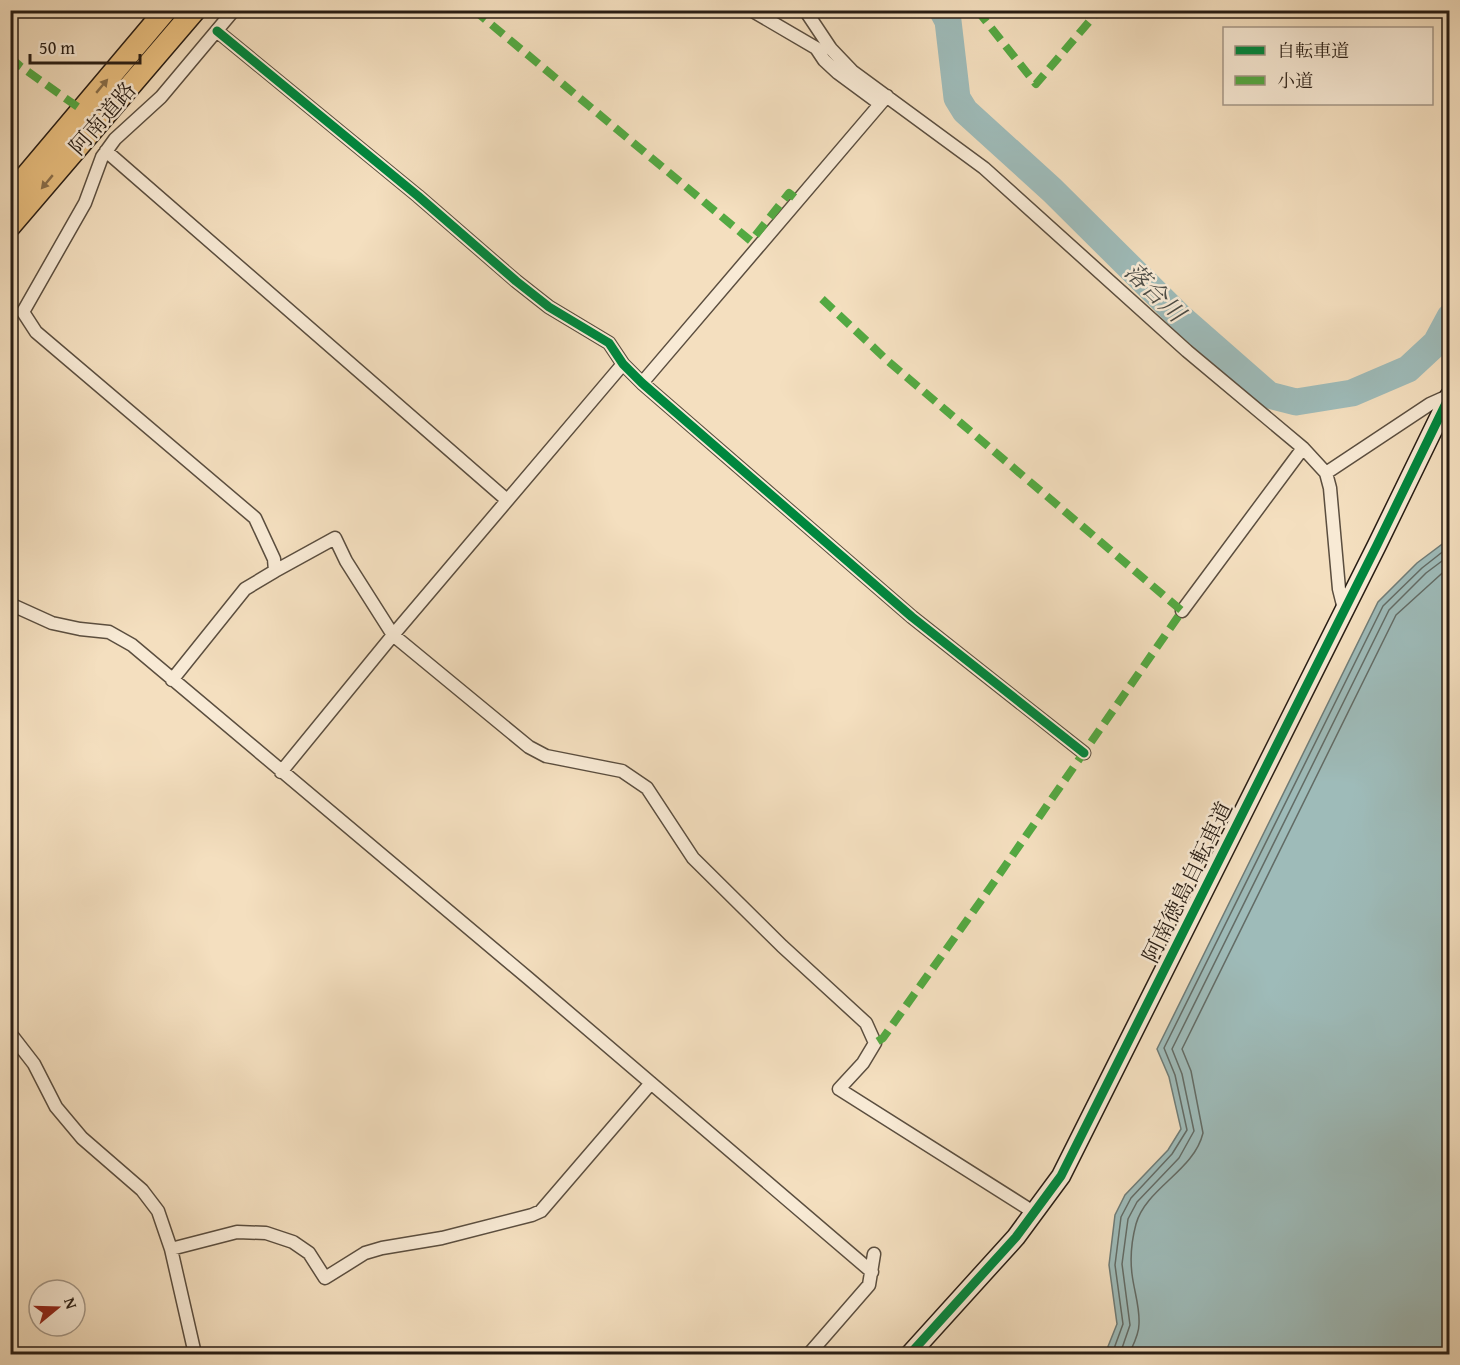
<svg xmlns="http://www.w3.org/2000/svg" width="1460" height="1365" font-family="'Gentium Book Plus','Noto Serif JP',serif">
  <rect width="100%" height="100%" fill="#f4dfbf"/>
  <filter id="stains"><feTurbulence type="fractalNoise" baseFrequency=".00333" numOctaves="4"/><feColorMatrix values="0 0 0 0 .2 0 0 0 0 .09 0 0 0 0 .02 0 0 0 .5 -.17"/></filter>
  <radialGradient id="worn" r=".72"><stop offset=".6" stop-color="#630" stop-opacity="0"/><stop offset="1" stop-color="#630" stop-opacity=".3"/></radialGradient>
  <path fill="#9ebbb9" stroke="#6f7c77" stroke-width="1.5" d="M1449,539V1354H1105L1117,1324L1109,1265L1115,1215L1125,1195L1168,1150L1181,1129L1169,1077L1157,1049L1378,602L1417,563Z"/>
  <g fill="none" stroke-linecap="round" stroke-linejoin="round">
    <path stroke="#636c66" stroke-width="1.5" d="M1112,1354L1123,1324L1115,1265L1121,1217L1131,1198L1172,1154L1187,1130L1175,1075L1164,1048L1383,606L1422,568L1450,546
      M1120,1354L1130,1325L1122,1264L1128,1219L1137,1202L1179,1158L1194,1131L1182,1074L1172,1049L1389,610L1426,573L1450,555
      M1129,1354C1133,1345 1139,1335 1139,1324C1140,1307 1134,1291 1132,1274C1130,1258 1132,1239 1136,1224C1146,1188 1194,1171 1203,1133L1191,1071L1182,1049L1396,615L1450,566"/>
    <path stroke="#9ebbb9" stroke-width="27" d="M942,10L948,21L957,98L965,111L1052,190L1181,318L1269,395L1296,402L1352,393L1408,369L1436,343L1450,317"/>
    <defs>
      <path id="minor" d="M751,10L816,48L824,60L838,73L880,104
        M805,10L831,49L852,71L984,168L1187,351L1303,448L1326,473L1330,488L1339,589L1344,609
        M217,31L418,196L516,281L549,307L609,343L623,364L642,383L912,617L1084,753
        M106,151L507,500
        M642,383L887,96
        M1326,473L1430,404L1450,395
        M275,571L335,538L346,561L393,635L529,747L546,756L622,771L647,788L693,858L782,946L866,1023L875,1043L863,1063L839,1089L1035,1213
        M10,604L52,623L80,629L109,632L132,645L528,978L872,1272
        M1182,611L1303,448
        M172,680L245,589L275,571L274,559L255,518L36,332L23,312L85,203L102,157L115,139L161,97L234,10
        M281,772L393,635L623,364
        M10,1033L34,1064L56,1107L82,1138L142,1190L158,1211L171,1249L195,1354
        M171,1249L237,1232L266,1233L293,1242L309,1253L325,1278L365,1253L382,1248L442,1238L532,1215L541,1211L651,1083
        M809,1354L869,1285L874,1254"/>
      <path id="secondary" d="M910,1354L1016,1237L1061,1176L1377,545L1450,395"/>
      <path id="trunk" d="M10,195L166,10
        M10,226L195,10"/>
    </defs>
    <use href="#minor" stroke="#5b4e3f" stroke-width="15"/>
    <use href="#secondary" stroke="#281d14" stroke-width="21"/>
    <use href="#trunk" stroke="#281d14" stroke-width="24"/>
    <use href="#minor" stroke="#f8ead5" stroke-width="12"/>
    <use href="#secondary" stroke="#f8ead5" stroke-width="18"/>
    <use href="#trunk" stroke="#eac080" stroke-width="21"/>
    <path stroke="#53a942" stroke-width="8" stroke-dasharray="15 8" stroke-linecap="butt" d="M474,10L751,241L789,193L798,200
      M977,10L1036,84L1099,10
      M10,57L20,66L82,110
      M822,299L889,362L1182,611L985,895L883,1038L875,1043"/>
    <defs>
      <path id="cycleway" d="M217,31L418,196L516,281L549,307L609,343L623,364L642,383L912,617L1084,753
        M910,1354L1016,1237L1061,1176L1377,545L1450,395"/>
    </defs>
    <use href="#cycleway" stroke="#f8ead5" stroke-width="13"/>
    <use href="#cycleway" stroke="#00873e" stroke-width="9"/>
  </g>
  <defs><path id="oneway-solid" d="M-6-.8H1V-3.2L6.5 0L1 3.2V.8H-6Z" transform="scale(1.5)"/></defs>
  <g fill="#896e4a">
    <use href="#oneway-solid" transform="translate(102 86) rotate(-50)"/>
    <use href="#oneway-solid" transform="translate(47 182) rotate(130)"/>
  </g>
  <g text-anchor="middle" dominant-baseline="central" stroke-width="5" stroke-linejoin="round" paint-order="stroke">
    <g font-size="22" fill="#281d14" stroke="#f8ead5">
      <text transform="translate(102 118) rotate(-49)">阿南道路</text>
      <text transform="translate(1187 882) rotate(-64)">阿南徳島自転車道</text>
    </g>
    <g font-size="24" font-style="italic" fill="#4b4c46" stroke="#f8ead5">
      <text transform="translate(1155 292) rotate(44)">落合川</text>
    </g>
  </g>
  <rect width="1460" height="1365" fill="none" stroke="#f4dfbf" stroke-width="36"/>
  <rect x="12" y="12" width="1436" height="1341" fill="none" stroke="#281d14" stroke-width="3"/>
  <rect x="18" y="18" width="1424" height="1329" fill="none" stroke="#281d14" stroke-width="1.5"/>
  <rect x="1223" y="27" width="210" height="78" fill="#f8ead5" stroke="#a59888" stroke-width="1.5"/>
  <rect x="1235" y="46" width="30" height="9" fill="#00873e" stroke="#a59888" stroke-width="1.5"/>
  <text x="1277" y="57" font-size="18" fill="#281d14">自転車道</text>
  <rect x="1235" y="76" width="30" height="9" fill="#53a942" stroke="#a59888" stroke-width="1.5"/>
  <text x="1277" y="87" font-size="18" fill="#281d14">小道</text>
  <g transform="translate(57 1308) rotate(71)"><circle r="28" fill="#f8ead5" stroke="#a59888" stroke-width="1.5"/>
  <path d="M0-4.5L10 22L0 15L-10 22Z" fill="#8f2418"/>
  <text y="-9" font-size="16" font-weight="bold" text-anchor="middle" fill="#281d14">N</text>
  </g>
  <path d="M30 54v9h110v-9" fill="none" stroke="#281d14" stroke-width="3"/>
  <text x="39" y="54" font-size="18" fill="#281d14" stroke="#f8ead5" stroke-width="4.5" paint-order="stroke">50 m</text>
  <rect width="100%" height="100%" filter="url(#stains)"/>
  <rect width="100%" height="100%" fill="url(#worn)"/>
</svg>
